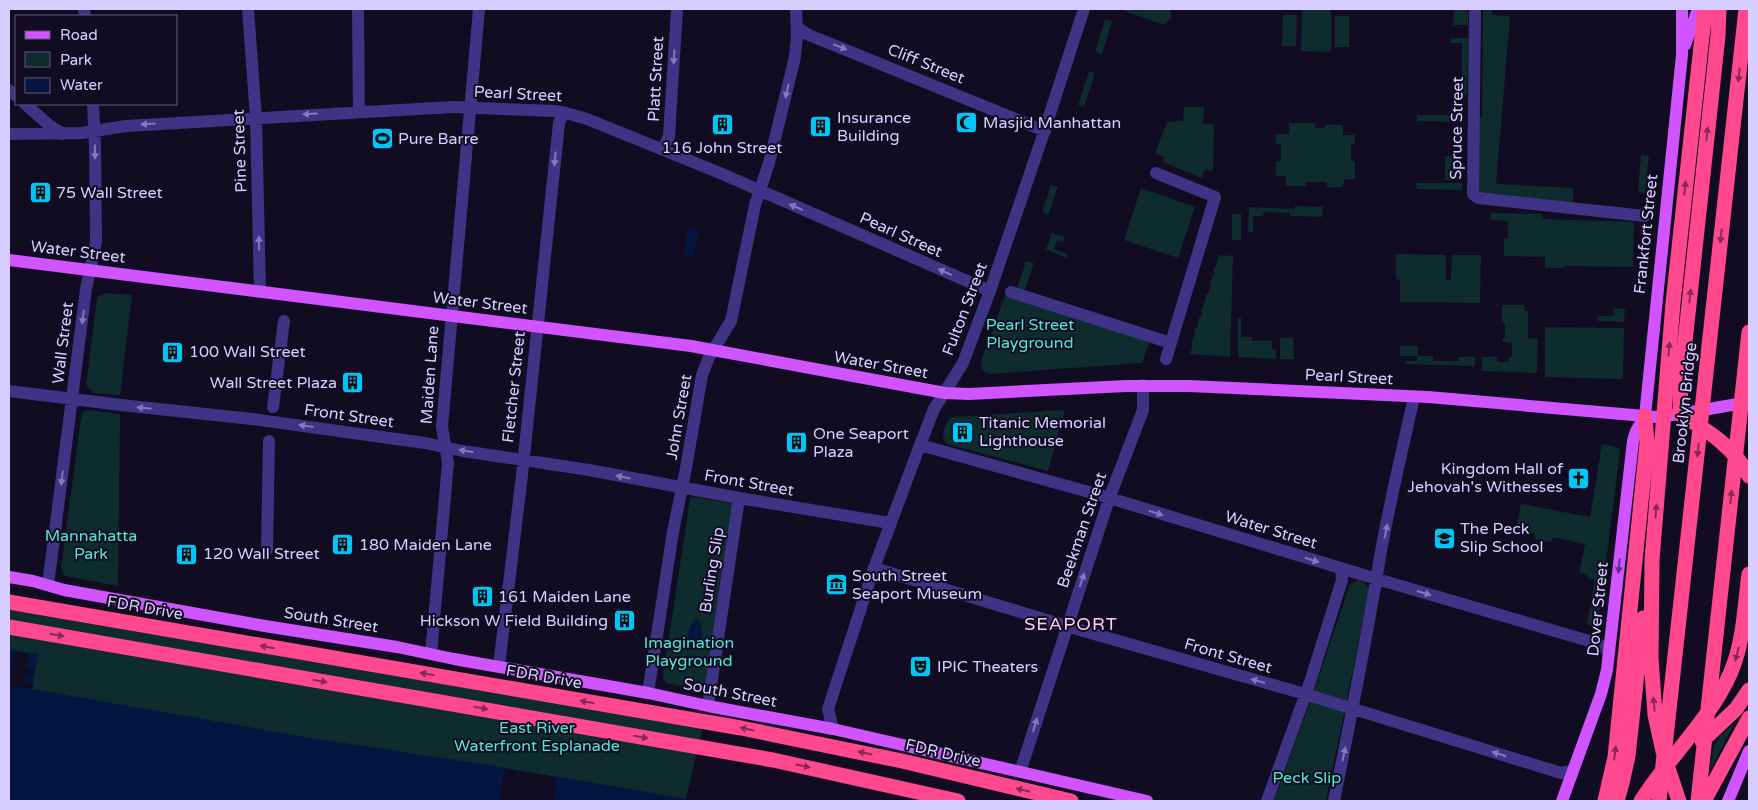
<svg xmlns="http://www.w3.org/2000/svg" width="1758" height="810" font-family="'Varela Round',sans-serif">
  <rect width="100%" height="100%" fill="#120c22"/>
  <path fill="#0e2b2d" d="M1119,9H1171V19L1164,25Z
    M1302,9H1331V52L1301,51Z
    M1454,9H1468V25H1453Z
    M1483,9H1492V15L1510,16L1496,184L1573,188V203L1476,192L1478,117H1482Z
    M1283,15H1297L1296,46H1282Z
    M1335,16H1349V47H1335Z
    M1105,19L1112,21L1102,54L1095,52Z
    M1451,38H1468L1467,95H1462V43H1451Z
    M1089,71L1095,73L1084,107L1078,105Z
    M1184,107H1204L1203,124H1214L1213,171L1204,170L1202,178L1163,162L1164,157L1155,153L1167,122L1183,121Z
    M1417,115H1462V122L1417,121Z
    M1289,123H1315V128H1325V125H1343V135H1355V143L1351,144V161H1355V179H1344L1343,187H1327V182H1306V186H1286V176H1276V162L1281,161V145L1276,144V134H1289Z
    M1641,155L1649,156L1645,193L1638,192Z
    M1445,156H1462V180H1445Z
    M1416,183H1462V190L1417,189Z
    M1051,185L1058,187L1048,215L1042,212Z
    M1141,188L1195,207L1178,258L1124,240Z
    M1295,206L1323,207L1322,217L1290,216V213L1264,212L1263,216H1253V232H1248L1249,207L1295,209Z
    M1491,213L1542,214V219L1634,222L1633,267L1564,266L1563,268H1545V257L1504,256V239L1508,238V221L1490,220Z
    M1232,214H1241V240H1232Z
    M1052,233L1065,237L1063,242L1057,240L1054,249L1067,254L1066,258L1046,249Z
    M1396,254L1446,255V280H1451L1452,255H1481L1480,303L1400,302V280L1396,279Z
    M1219,255L1233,256L1230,357L1190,354L1193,345L1191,344L1196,333L1194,332L1195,328H1197L1199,318H1200L1203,312L1201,311L1206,298L1205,297L1206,294H1208L1211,285L1209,284L1215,272L1213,271L1214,267H1216Z
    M1026,261L1034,263L1024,293L1152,335L1142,363L989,374L982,370L981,361L1008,288L1016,291Z
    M106,293L132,295L120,395L94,393L86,386L97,298L101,295Z
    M1502,305H1524L1525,311H1528V338L1538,339L1537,373L1482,371V357H1497V362H1509V357H1512V343L1503,342V338H1505V323H1502Z
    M1614,308L1625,309L1624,322L1598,321V316H1614Z
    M1238,318H1241V337H1252V341H1272V349H1276V359L1238,357Z
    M1545,327L1624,328L1623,379L1545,377Z
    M1280,338H1293L1294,359H1280Z
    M1400,346H1418V356H1433V361H1459V357H1475V366L1406,364V361H1417V356H1400Z
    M88,410L120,414L118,586L70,577L64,575L61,569L81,418L83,412Z
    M1065,410L1048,471L947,444C939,437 944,423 952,417Z
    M1602,444L1617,447L1620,451L1598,625L1596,627L1587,624L1595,580L1588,579L1587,574L1579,573L1585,544L1553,537L1551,542L1534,539L1535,534L1516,530L1521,504L1590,517Z
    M694,497L734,504L706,689L704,691L666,683L663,677L690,499Z
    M1359,580L1363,582L1369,587L1368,596L1326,801H1274L1314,691L1348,590L1351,584Z
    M9,598L660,712L702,730L686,799L558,777L553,801L454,760L316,739L10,686Z
    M1734,724L1710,771C1713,746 1713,741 1734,724Z"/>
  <path fill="#051541" d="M688,228L698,230L694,257L684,255Z
    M697,619C704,626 703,638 698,646L693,648L689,645C687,636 689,624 697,619Z
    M9,650L38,654L32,689L316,739L482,764L686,799V801H9Z"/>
  <path fill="#120c22" d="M15,651L28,653L26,669L35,670L34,674H25L24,681L33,682L32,689L10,686L12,672H9V667H12Z
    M505,769L557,777L553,801H499Z"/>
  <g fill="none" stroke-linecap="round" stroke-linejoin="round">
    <path stroke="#3e3385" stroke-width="12" d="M84,9L85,16
      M248,9L256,118L260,292
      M358,9L359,112
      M1475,9L1473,194L1478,198L1645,216
      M797,25L799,29L809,35L1045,131
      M9,90L16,96
      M25,104L49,125L63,134
      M9,134L82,133L126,126L453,107L556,111L566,113L587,119L720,173L990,291
      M663,149L669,136L677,9
      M1156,173L1215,197L1166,359
      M1011,292L1171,343
      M9,391L121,405L252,419L425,443L463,451L589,470L739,498L890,523
      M273,407L284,321
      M920,445L1096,494L1377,579L1596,643L1604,647L1609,653
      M267,550L269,441
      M874,568L1087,632L1305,694L1561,773L1572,771
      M48,585L86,289L96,242L95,145L93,104
      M431,654L448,463L442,427L479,9
      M499,666L522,475L559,123L561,118L566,113
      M648,693L673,532L686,468L702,375L709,357L731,321L755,205L769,163L795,57L797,35L796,9
      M708,706L739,498
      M833,729L828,709L874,568L920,445L934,409L963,363L990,291L1041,141L1084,9
      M1020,772L1109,499L1143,410V385
      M1267,801L1310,682L1342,580L1341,568
      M1334,801C1350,722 1366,643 1379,563C1388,508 1402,452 1414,397"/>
    <path stroke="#d054ff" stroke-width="12" d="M1685,45L1698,9
      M9,260L691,346L945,393L969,394L1126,386H1189L1428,397L1656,417L1680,414L1749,402
      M9,577L33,581L64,590L265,626L397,647L454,659L648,693L708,706L833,729L1147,801
      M1562,801L1601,694L1607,670L1633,441L1636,431L1645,416L1682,55V9
      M1728,801L1749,751"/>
    <path stroke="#ff488d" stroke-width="15" d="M1719,9L1718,36L1681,379L1680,414C1708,431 1733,446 1749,476
      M9,602L741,728L902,761L1071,801
      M9,627L773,760L958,801
      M1702,741L1736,709L1749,690
      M1605,801L1615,757L1647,443L1645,416
      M1617,801L1622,783L1628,756L1643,618
      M1641,801C1669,756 1719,711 1735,661C1744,634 1745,603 1749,574
      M1659,801L1746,9
      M1679,801L1664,756L1655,715L1651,658L1652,560L1673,303L1705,9
      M1698,801L1749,332
      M1704,801L1749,718"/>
  </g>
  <defs><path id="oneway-solid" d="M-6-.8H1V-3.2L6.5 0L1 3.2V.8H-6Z" transform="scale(1.25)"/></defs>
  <g fill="#8378bc">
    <use href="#oneway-solid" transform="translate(840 47) rotate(22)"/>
    <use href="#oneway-solid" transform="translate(674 57) rotate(93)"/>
    <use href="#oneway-solid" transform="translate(787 91) rotate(103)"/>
    <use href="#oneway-solid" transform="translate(310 114) rotate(177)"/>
    <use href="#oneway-solid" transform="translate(148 124) rotate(176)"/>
    <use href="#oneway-solid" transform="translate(95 152) rotate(89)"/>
    <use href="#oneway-solid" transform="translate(555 159) rotate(96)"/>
    <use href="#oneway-solid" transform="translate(796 207) rotate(-156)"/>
    <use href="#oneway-solid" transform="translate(259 243) rotate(-92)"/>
    <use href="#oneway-solid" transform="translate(945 272) rotate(-156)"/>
    <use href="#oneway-solid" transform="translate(83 317) rotate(97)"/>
    <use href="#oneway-solid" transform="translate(144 408) rotate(-174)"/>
    <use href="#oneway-solid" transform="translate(306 426) rotate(-172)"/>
    <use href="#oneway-solid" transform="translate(466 451) rotate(-170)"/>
    <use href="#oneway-solid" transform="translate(623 477) rotate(-169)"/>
    <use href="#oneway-solid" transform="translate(62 478) rotate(97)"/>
    <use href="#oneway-solid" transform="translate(1156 513) rotate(17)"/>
    <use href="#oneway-solid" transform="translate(1386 531) rotate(-78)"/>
    <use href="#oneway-solid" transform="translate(1312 560) rotate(17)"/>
    <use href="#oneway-solid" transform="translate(1082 580) rotate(-71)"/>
    <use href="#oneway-solid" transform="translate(1424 593) rotate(16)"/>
    <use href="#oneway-solid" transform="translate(1258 681) rotate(-164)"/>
    <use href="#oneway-solid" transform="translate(1035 725) rotate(-72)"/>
    <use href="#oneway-solid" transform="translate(1344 754) rotate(-78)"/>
    <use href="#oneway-solid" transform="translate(1499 754) rotate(-163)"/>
  </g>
  <g fill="#882a58">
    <use href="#oneway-solid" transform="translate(1739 75) rotate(96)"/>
    <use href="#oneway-solid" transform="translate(1707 134) rotate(-84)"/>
    <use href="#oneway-solid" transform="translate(1685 188) rotate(-84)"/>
    <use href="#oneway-solid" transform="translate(1721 236) rotate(96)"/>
    <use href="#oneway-solid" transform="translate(1690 296) rotate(-84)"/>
    <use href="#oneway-solid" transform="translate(1669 349) rotate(-85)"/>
    <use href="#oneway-solid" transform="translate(1698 450) rotate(96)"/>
    <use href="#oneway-solid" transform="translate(1731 497) rotate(-84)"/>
    <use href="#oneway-solid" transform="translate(1656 511) rotate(-86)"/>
    <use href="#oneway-solid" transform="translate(57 635) rotate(10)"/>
    <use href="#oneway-solid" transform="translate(267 647) rotate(-170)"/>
    <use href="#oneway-solid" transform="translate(1737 654) rotate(104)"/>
    <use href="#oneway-solid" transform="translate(427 674) rotate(-171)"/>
    <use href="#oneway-solid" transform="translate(320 681) rotate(10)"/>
    <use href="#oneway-solid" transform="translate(587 702) rotate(-170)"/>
    <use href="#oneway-solid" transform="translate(1654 704) rotate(-95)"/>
    <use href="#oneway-solid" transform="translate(481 708) rotate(10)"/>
    <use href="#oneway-solid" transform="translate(747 729) rotate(-169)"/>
    <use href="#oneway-solid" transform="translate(641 737) rotate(10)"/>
    <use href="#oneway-solid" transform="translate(865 753) rotate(-168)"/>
    <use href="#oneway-solid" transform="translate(1615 753) rotate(-83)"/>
    <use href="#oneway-solid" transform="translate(803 766) rotate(12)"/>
    <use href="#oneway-solid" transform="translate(1023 790) rotate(-167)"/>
  </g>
  <use fill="#672c85" href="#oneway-solid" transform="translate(1619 566) rotate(96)"/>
  <defs>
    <symbol id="mosque-square" viewBox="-11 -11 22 22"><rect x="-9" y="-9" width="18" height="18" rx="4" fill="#00c6f8" stroke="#120c22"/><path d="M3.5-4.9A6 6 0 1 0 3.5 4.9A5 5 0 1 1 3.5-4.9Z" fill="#111"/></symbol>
    <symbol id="building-square" viewBox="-11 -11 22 22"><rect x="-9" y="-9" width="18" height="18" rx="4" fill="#00c6f8" stroke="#120c22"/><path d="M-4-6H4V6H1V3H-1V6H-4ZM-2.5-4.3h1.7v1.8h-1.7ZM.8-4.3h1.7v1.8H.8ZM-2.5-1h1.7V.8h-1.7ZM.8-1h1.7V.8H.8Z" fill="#111"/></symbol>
    <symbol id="stadium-square" viewBox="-11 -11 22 22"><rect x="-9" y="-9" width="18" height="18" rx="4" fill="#00c6f8" stroke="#120c22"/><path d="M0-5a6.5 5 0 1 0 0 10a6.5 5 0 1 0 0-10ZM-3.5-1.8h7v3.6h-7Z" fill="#111"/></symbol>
    <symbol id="church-square" viewBox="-11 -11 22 22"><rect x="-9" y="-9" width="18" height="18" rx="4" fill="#00c6f8" stroke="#120c22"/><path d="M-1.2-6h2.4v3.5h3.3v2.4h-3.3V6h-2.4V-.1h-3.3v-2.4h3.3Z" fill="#111"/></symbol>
    <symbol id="school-square" viewBox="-11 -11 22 22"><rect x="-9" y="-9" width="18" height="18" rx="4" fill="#00c6f8" stroke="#120c22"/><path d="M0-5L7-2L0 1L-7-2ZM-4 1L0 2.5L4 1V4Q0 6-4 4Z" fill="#111"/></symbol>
    <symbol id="museum-square" viewBox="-11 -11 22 22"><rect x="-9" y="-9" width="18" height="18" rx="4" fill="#00c6f8" stroke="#120c22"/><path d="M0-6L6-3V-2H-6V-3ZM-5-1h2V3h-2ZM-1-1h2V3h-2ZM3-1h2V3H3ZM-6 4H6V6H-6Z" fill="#111"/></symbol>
    <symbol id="theatre-square" viewBox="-11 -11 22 22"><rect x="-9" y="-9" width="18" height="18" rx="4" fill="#00c6f8" stroke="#120c22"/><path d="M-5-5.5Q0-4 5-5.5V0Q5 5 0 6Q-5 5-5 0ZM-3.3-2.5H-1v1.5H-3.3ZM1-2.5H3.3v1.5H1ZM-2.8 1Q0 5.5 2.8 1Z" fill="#111"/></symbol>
  </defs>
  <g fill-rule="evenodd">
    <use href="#mosque-square" x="954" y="110" width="25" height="25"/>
    <use href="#building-square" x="710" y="112" width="25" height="25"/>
    <use href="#building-square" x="808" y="114" width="25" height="25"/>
    <use href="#stadium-square" x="370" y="126" width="25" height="25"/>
    <use href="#building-square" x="28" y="180" width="25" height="25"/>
    <use href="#building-square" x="160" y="340" width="25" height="25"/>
    <use href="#building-square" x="340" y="370" width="25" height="25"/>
    <use href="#building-square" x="950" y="420" width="25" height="25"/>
    <use href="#building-square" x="784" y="430" width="25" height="25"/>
    <use href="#church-square" x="1566" y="466" width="25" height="25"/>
    <use href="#school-square" x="1432" y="526" width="25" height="25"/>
    <use href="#building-square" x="330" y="532" width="25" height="25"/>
    <use href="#building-square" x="174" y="542" width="25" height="25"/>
    <use href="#museum-square" x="824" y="572" width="25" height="25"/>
    <use href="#building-square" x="470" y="584" width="25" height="25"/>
    <use href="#building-square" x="612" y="608" width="25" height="25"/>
    <use href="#theatre-square" x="908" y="654" width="25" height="25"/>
  </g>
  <g text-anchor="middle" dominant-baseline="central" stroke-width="4" stroke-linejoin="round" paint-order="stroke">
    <g font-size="16" fill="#d8cdff" stroke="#120c22">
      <text transform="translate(926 64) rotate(22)">Cliff Street</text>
      <text transform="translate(656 79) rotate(-87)">Platt Street</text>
      <text transform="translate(518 94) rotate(3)">Pearl Street</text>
      <text transform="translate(1457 128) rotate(-89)">Spruce Street</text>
      <text transform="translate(240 151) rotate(-92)">Pine Street</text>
      <text transform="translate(1646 234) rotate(-84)">Frankfort Street</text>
      <text transform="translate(901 235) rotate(24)">Pearl Street</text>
      <text transform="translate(78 252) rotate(7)">Water Street</text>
      <text transform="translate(480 303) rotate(7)">Water Street</text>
      <text transform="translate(965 309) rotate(-69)">Fulton Street</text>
      <text transform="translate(63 343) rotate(-83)">Wall Street</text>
      <text transform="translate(881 365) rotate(10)">Water Street</text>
      <text transform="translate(430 375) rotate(-86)">Maiden Lane</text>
      <text transform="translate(1349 377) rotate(3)">Pearl Street</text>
      <text transform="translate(514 387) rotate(-84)">Fletcher Street</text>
      <text transform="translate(1685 403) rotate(-84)">Brooklyn Bridge</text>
      <text transform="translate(349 416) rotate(8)">Front Street</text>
      <text transform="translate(679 417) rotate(-80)">John Street</text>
      <text transform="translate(749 483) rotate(10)">Front Street</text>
      <text transform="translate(1082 530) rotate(-71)">Beekman Street</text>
      <text transform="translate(1271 530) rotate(17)">Water Street</text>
      <text transform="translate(712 570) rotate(-81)">Burling Slip</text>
      <text transform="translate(145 608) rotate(10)">FDR Drive</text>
      <text transform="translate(1598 609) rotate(-84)">Dover Street</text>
      <text transform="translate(331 620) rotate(9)">South Street</text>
      <text transform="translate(1228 656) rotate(16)">Front Street</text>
      <text transform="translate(544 677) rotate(10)">FDR Drive</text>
      <text transform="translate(730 693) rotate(11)">South Street</text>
      <text transform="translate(943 753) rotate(13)">FDR Drive</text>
    </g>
    <g font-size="16" fill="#d8cdff" stroke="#120c22" text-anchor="start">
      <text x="837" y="118">Insurance<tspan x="837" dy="18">Building</tspan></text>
      <text x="983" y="123">Masjid Manhattan</text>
      <text x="398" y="139">Pure Barre</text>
      <text x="722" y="148" text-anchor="middle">116 John Street</text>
      <text x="56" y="193">75 Wall Street</text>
      <text x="189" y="352">100 Wall Street</text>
      <text x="337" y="383" text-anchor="end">Wall Street Plaza</text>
      <text x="979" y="423">Titanic Memorial<tspan x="979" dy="18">Lighthouse</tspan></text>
      <text x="813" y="434">One Seaport<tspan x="813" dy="18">Plaza</tspan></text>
      <text x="1563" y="469" text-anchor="end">Kingdom Hall of<tspan x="1563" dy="18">Jehovah's Withesses</tspan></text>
      <text x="1460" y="529">The Peck<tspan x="1460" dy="18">Slip School</tspan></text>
      <text x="359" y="545">180 Maiden Lane</text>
      <text x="203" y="554">120 Wall Street</text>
      <text x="852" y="576">South Street<tspan x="852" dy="18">Seaport Museum</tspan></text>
      <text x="498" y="597">161 Maiden Lane</text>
      <text x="608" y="621" text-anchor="end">Hickson W Field Building</text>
      <text x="937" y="667">IPIC Theaters</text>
    </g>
    <g font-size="16" fill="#50e8d1" stroke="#120c22">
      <text x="1030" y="325">Pearl Street<tspan x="1030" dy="18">Playground</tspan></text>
      <text x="91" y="536">Mannahatta<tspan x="91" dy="18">Park</tspan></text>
      <text x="689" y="643">Imagination<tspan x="689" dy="18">Playground</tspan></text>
      <text x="537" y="728">East River<tspan x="537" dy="18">Waterfront Esplanade</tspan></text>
      <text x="1307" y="778">Peck Slip</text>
    </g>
    <g font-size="18" letter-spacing="1" fill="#ffcfe9" stroke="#120c22">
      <text x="1071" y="624">SEAPORT</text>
    </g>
  </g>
  <rect width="1758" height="810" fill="none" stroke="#d8cdff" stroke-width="20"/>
  <rect x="15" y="15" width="162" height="90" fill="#120c22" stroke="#61597a"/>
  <rect x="25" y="31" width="25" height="8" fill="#d054ff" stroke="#61597a"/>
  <text x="60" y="40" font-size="15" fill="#d8cdff">Road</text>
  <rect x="25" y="52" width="25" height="15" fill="#0e2b2d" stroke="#61597a"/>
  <text x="60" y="65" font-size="15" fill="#d8cdff">Park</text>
  <rect x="25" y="78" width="25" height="15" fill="#051541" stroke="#61597a"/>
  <text x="60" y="90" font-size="15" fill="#d8cdff">Water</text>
</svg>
